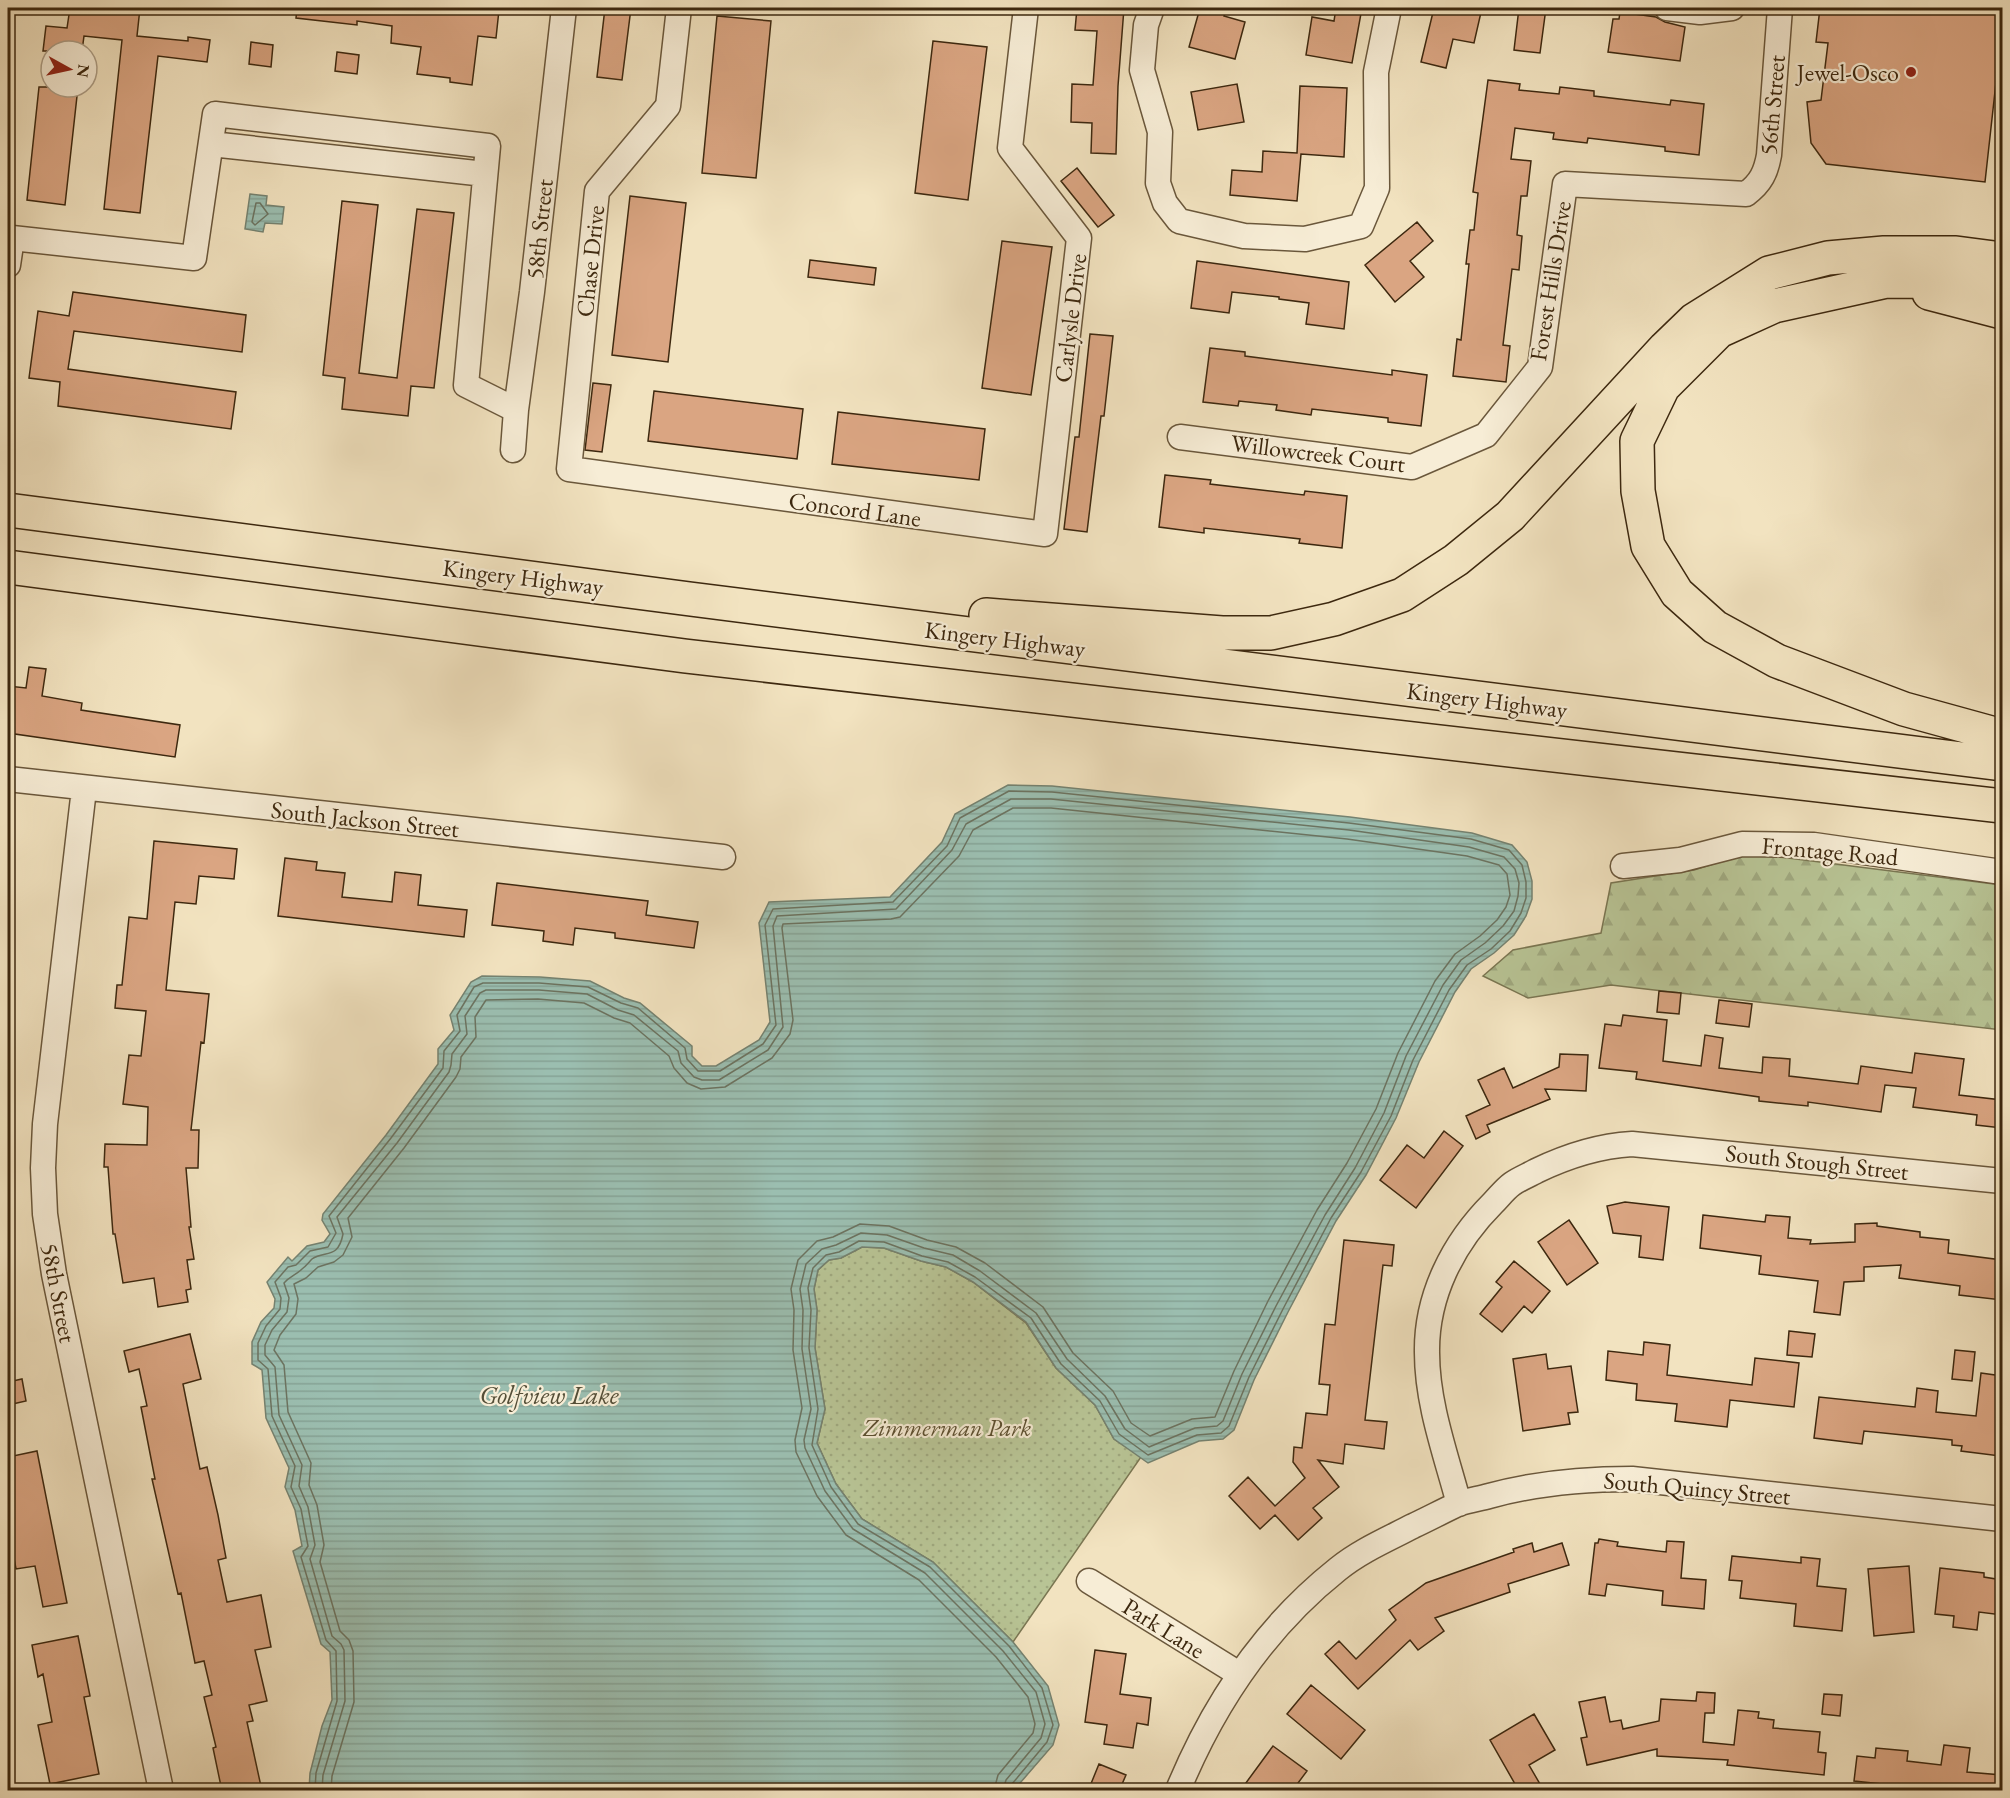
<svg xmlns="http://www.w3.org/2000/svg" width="2010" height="1798" font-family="'EB Garamond',serif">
  <defs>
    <pattern id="forest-firs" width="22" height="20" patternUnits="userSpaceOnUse" patternTransform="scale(1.5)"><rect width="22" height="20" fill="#b8c495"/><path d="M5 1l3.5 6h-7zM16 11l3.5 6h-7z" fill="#9fa87f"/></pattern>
    <pattern id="park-dots" width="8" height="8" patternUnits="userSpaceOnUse" patternTransform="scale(1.5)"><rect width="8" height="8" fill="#b8c495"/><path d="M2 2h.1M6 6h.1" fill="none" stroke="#9fa87f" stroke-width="1.8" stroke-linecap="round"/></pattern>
    <pattern id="water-rules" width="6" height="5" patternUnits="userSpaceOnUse" patternTransform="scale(1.5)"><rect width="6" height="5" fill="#9bbeb0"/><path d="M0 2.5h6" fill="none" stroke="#86a396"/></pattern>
  </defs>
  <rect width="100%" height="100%" fill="#f2e3c0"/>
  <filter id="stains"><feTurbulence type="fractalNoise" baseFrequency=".00333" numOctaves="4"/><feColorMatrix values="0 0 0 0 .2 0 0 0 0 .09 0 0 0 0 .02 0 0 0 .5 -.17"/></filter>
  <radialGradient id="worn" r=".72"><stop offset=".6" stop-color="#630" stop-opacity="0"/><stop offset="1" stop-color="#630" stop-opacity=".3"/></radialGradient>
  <path fill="url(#forest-firs)" stroke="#7a7652" stroke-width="1.5" d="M1748,853L2002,885V1030L1611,985L1528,998L1483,976L1513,950L1601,933L1611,883L1694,870Z"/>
  <path fill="url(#park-dots)" stroke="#7a7652" stroke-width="1.5" d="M862,1247L884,1248L921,1261L946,1267L973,1282L1026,1323L1056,1368L1095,1405L1114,1439L1141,1457L1013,1642L933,1562L862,1519L836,1484L817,1443L825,1409L815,1348L817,1310L814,1289L818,1270L829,1260L841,1258Z"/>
  <path fill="url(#water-rules)" stroke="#758270" stroke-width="1.5" d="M250,194L267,196L266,205L284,207L282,224L265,223L263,232L245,229Z
    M1008,785L1052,786L1350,817L1472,833L1512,845L1527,862L1532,881V899L1526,916L1514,935L1494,953L1471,969L1455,992L1419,1062L1396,1118L1366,1175L1336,1221L1288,1312L1254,1380L1234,1430L1223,1439L1199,1441L1148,1463L1114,1439L1095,1405L1056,1368L1026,1322L973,1282L946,1267L921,1261L884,1248L862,1247L841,1258L829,1260L818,1270L814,1289L817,1310L815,1348L825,1409L817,1443L836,1484L862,1519L933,1562L1013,1642L1048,1686L1059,1725L1053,1745L1014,1790H309L310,1773L322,1726L332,1700L330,1652L321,1644L293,1551L302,1546L295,1510L285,1487L289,1468L266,1418L262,1370L252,1364V1342L261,1322L274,1308L275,1299L267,1282L288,1257L292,1261L307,1246L324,1242L330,1234L322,1220L323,1214L386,1135L438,1064V1049L454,1030L450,1015L471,982L482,976L540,977L590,981L624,998L640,1003L692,1046V1056L702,1066H716L759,1040L770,1022L759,923L769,902L890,897L942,842L955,814Z"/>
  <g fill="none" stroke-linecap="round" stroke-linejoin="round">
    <path stroke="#6c7360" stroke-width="1.5" d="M256,203H260L268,214L255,225L252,222Z
      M315,1790L316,1773L337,1701L336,1651L326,1640L301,1557L308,1546L301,1509L291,1487L295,1466L272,1416L268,1369L258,1360V1343L266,1326L280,1309L281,1298L275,1282L288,1267L296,1265L310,1251L328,1247L336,1233L329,1216L391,1138L443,1068L444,1051L460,1031L457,1015L474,987L483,983H539L588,987L621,1003L638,1008L685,1048L687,1059L698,1071H720L763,1044L776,1025L765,925L773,909L893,902L947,846L960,818L1009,791L1052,792L1349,823L1471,839L1509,850L1522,865L1526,882V898L1521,913L1510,931L1491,949L1467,965L1449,990L1413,1060L1391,1116L1361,1172L1331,1218L1283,1309L1249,1377L1229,1426L1221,1433L1197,1435L1148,1455L1119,1434L1100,1401L1061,1364L1031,1318L975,1277L948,1262L922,1256L884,1242L859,1241L839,1252L826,1255L813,1268L808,1288L811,1310L809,1348L818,1409L812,1445L831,1487L858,1524L930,1567L1009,1646L1042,1688L1053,1725L1047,1742L1012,1784L1010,1790
      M322,1790L323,1775L345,1701L344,1650L341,1644L332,1636L310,1559L315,1545L308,1507L299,1486L302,1465L279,1415L275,1367L265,1355V1345L272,1330L287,1312L289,1298L284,1283C290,1276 296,1275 302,1269C306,1266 309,1262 312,1259C325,1250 338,1260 343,1234L337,1217L397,1143L449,1072L451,1065L452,1054L467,1034L465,1016L480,993L486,990H539L587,994L618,1010L634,1015L678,1051L681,1063L694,1077L702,1080H719L768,1050L783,1027L773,926L777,916L896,909L952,850L966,824L1011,799H1051L1349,830L1469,847L1504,857L1515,869L1519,883L1518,896L1514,911L1503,926L1485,943L1461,960L1443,985L1406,1056L1384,1113L1355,1168L1325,1215L1276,1306L1242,1374L1223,1421L1217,1426L1195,1428L1149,1447L1125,1429L1105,1396L1067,1359L1036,1313L980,1271L953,1255L924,1248L887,1235L861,1233L836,1245L822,1249L806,1264L800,1289L803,1310L802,1349L811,1409L804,1440L805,1448L825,1491L853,1529L925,1573L1003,1651L1036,1692L1045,1724L1041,1738L1006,1780L1003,1790
      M331,1790L332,1776L354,1702L353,1651L349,1640L340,1631L320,1562L324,1545L317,1505L309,1485L311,1463L288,1412L284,1365L274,1350L280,1335L296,1314L298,1299L294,1284L306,1278L318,1267L334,1262L343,1255L352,1237L348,1218L404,1148L456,1077L460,1069L461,1057L476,1037L475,1017L486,1000L538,999L584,1003L614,1018L630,1023L669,1056L674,1068L687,1083L701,1089L725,1087L772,1058L790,1034L793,1020L782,928L783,924L891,919L900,917L959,856L973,830L1013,808H1051L1347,839L1467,856L1499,865L1507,874L1510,895L1506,907L1497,920L1480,936L1455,954L1435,981L1398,1053L1376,1109L1347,1163L1317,1210L1268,1301L1234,1371L1215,1417L1192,1419L1150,1436L1131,1423L1113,1391L1073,1353L1043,1307L985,1263L956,1247L927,1240L889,1226L860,1224L833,1237L817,1241L798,1260L791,1289L794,1310L793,1350L802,1408L795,1440L796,1452L817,1496L846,1535L919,1580L996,1657L1028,1697L1035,1724L1033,1733L998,1775L994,1790"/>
  </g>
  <path fill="#daa582" stroke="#3d280f" stroke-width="1.5" d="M70,8H140L137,36L188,41V37L210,40L207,62L158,56L140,213L104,209L122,40L84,36L82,51H43L46,26L67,28Z
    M297,8H478L499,10L496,38L478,36L472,85L450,82V78L417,74L421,47L391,43L392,26L357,21V25L296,18Z
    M605,8H631L622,80L597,77Z
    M1077,8H1124L1118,86L1116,154L1091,153L1092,123L1071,122L1072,84L1093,85L1097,31L1075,30Z
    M1200,8H1227L1224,16L1245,22L1235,59L1189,47Z
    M1336,8H1362L1352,63L1306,55L1312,17L1334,21Z
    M1434,8H1482L1474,43L1453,39L1446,68L1421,62Z
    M1519,8H1546L1540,53L1514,50Z
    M1820,8H2002V28L1985,182L1826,164L1811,143L1807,102L1821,100L1828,43L1816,42Z
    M1620,12L1656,17L1665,22L1685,27L1680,61L1608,52L1613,19H1619Z
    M717,16L771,21L756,178L702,173Z
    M933,41L987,47L968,200L915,193Z
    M251,42L273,45L271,67L249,64Z
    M337,52L359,55L357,74L335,71Z
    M1488,80L1520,84L1519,90L1559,94L1560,87L1594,91V96L1670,105L1671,100L1704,104L1699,155L1665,151V147L1588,138L1587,143L1553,139L1554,133L1515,128L1511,159L1531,161L1527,196H1521L1517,235L1522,236L1519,270L1512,269L1503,345L1510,346L1506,382L1453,376L1457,339L1461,340L1469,264H1466L1470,230H1474L1478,193L1473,192Z
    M1237,84L1244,122L1198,130L1191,92Z
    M1300,86L1347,88L1344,157L1301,154L1297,201L1230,195L1232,170L1262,172L1263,151L1297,153Z
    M39,87H78L65,205L27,200Z
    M1077,168L1114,215L1098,227L1061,181Z
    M630,196L686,203L668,362L612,355Z
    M342,201L378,205L359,373L397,378L417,209L454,213L434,388L411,386L408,416L342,409L345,378L323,375Z
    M1417,222L1433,241L1410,261L1424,277L1395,302L1365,265Z
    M1002,241L1052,247L1031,395L982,388Z
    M810,260L876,268L874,285L808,277Z
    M1197,261L1349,282L1344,329L1306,324L1309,303L1279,299V297L1232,292L1229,313L1191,308Z
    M73,292L246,315L242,352L74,331L68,369L236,392L231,429L58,406L60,382L29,378L38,311L69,316Z
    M1090,334L1113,336L1104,416H1101L1087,532L1064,529L1075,437H1079Z
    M1210,348L1245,352V356L1392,375V370L1427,375L1421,426L1388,422V418L1312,409L1311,415L1276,410L1277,405L1239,401L1238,406L1203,402Z
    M593,383L611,385L602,452L585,450Z
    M654,391L803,409L797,459L648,441Z
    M838,412L985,429L979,480L832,464Z
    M1165,475L1211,480L1210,484L1304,495L1305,491L1347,496L1342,548L1299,543L1300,539L1204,528V533L1159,527Z
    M29,667L46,669L42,696L82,703L81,710L180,725L175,757L8,733V686L26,688Z
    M154,841L237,849L234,879L199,876L196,904L175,902L166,990L209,994L204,1043L201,1042L191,1130H199L198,1168H186L191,1227H189L194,1259L187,1260L191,1289L186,1290L188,1302L158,1307L154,1278L123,1283L115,1234H113L108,1167H104L105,1144L147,1145L148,1107L123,1104L129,1055L141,1056L146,1011L115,1008L117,985H122L129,917L147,919Z
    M285,858L317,862L316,870L345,873L342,897L392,902L395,872L421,875L418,905L467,910L464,937L278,916Z
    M497,883L648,901L646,915L698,922L694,948L615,938V933L575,928L573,945L543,941L544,931L492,925Z
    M1659,991L1681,993L1679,1014L1657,1012Z
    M1719,1000L1752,1004L1749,1027L1716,1023Z
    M1623,1015L1667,1020L1663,1061L1701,1066L1705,1035L1723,1038L1719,1068L1762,1073L1763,1057L1790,1059L1789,1076L1858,1084L1861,1066L1912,1073L1915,1053L1964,1059L1959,1095L2002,1100V1128L1976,1125L1977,1115L1913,1107L1916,1088L1885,1085L1881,1112L1808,1102V1106L1759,1101V1097L1636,1079L1637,1072L1599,1068L1605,1024L1621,1026Z
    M1560,1054L1588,1055L1586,1091L1545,1089L1550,1099L1487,1125L1490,1132L1476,1139L1466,1116L1490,1105L1478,1080L1504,1068L1513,1088L1559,1067Z
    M1444,1131L1463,1146L1416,1208L1380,1180L1407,1145L1424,1158Z
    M1625,1202L1669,1207L1663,1260L1639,1257L1641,1236L1613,1233L1607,1206Z
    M1703,1215L1765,1222L1766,1215L1790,1217L1788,1238L1811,1240L1810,1244L1855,1242V1224L1877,1223V1226L1920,1232V1237L1949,1240L1948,1253L2002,1260V1300L1959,1295L1960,1286L1899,1278L1901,1265L1864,1267V1281L1844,1282L1840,1315L1814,1312L1818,1281L1759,1274L1761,1256L1700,1248Z
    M1569,1220L1598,1263L1567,1285L1538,1242Z
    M1344,1240L1394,1245L1392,1266L1383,1265L1365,1420L1387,1422L1384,1449L1345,1444L1343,1464L1318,1460L1339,1487L1313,1508L1322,1518L1298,1540L1275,1515L1260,1529L1229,1496L1248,1477L1275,1506L1305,1478L1293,1462L1294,1447L1302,1448L1306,1413L1327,1415L1330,1385L1319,1384L1325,1324L1335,1325Z
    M1514,1261L1550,1291L1532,1313L1524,1306L1502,1332L1480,1314L1502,1287L1496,1282Z
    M1789,1331L1815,1334L1812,1357L1787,1355Z
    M190,1334L201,1379L183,1384L200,1469L207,1467L218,1515L226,1558L218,1560L227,1602L261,1595L271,1647L255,1650L267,1701L249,1705L253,1721L247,1722L262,1791H222L213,1748L216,1747L204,1697L212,1695L204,1661L195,1663L181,1593L178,1594L152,1479H155L141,1407L147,1406L139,1369L129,1372L124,1351Z
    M1644,1342L1670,1345L1667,1375L1752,1385L1755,1358L1799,1363L1794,1407L1730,1400L1727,1427L1675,1421L1677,1404L1636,1400L1637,1384L1606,1380L1608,1351L1643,1355Z
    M1955,1350L1975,1352L1972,1381L1952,1379Z
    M1546,1354L1548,1369L1571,1366L1578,1412L1568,1413L1570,1424L1523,1431L1513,1359Z
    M1981,1373L2002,1376V1430L2000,1456L1961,1451L1962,1446L1952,1445V1440L1864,1431L1862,1444L1814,1438L1819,1397L1915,1407L1917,1388L1938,1391L1936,1412L1976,1416Z
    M22,1379L26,1401L8,1405V1382Z
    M37,1451L67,1603L43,1607L35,1566L16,1569L8,1526V1457Z
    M1599,1539L1618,1542L1617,1546L1666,1552L1667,1541L1684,1542L1681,1578L1706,1580L1704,1609L1662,1605L1663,1591L1607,1584L1605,1596L1589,1594L1595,1543H1598Z
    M1532,1543L1534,1552L1562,1543L1569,1565L1508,1584L1510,1592L1435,1618L1444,1631L1418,1650L1410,1640L1358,1689L1325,1654L1339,1641L1356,1659L1396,1620L1389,1610L1426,1583L1514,1552L1513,1549Z
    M1732,1556L1801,1563V1557L1820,1559L1817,1586L1846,1589L1842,1631L1794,1626L1796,1604L1740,1598L1742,1581L1729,1580Z
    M1909,1566L1914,1632L1874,1636L1868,1569Z
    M1940,1568L1984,1573V1577L2002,1580V1615L1979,1612L1977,1630L1953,1627L1954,1616L1935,1614Z
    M78,1636L90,1696L84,1697L99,1774L50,1784L38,1725L52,1722L43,1674L38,1677L32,1645Z
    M1095,1650L1126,1654L1120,1694L1151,1698L1148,1725L1137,1723L1133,1748L1104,1744L1107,1725L1085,1722Z
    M1311,1685L1365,1730L1341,1759L1287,1714Z
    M1697,1692L1715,1693L1714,1713H1705L1703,1742L1734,1745L1738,1710L1759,1712L1758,1718L1774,1720L1773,1728L1820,1732L1818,1752L1826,1753L1824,1775L1727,1765L1728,1760L1657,1756V1749L1587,1765L1581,1738L1587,1737L1579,1702L1605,1697L1610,1722L1621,1720L1623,1729L1659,1721L1661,1699L1696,1701Z
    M1824,1694L1842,1695L1840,1716L1822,1714Z
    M1534,1714L1555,1750L1529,1765L1544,1791H1519L1490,1740Z
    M1944,1745L1970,1748L1967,1772L2002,1775V1791H1919L1920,1788L1854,1781L1857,1756L1875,1758L1876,1748L1908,1751L1907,1761L1941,1765Z
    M1273,1746L1307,1771L1292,1791H1240Z
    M1099,1764L1126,1775L1119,1791H1088Z"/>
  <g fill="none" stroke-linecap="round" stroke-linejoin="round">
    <defs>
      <path id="street" d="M679,8L668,106L597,191L569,469L1045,534L1079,238L1010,148L1026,8
        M1152,8L1146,25L1142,70L1160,132L1158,183L1165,203L1179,221L1244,236L1305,239L1361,226L1377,188L1376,72L1389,8
        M1667,8L1700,12L1732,8
        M211,144L485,174
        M8,265L12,238L194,258L215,114L488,146L466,385L516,410
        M1180,437L1412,467L1486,435L1540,367L1565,184L1746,194C1761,183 1766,172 1769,155L1780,8
        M513,450L516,410L532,292L564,8
        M8,779L723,857
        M84,789L45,1124L43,1168L45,1214L54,1274L161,1790
        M1623,866L1680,860L1742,844L1814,845L2002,872
        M1459,1504C1446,1455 1427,1404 1427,1353C1426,1296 1453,1243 1493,1203C1499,1197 1505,1189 1512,1184C1519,1179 1529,1175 1536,1171C1567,1156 1597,1146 1632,1144L2002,1181
        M1089,1581L1239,1674
        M1178,1790C1213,1705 1265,1627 1338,1569C1360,1551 1388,1539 1413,1526C1428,1519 1443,1511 1458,1504C1468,1500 1479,1499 1489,1496C1536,1483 1583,1479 1632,1479L2002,1519"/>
      <path id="highway" d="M2002,282L1887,281L1774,306L1719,331L1663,387L1637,441L1638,491L1648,546L1677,593L1715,627L1777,661L1904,709L2002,736
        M1929,293L2002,312
        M8,510L690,599L2002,764
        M8,567L685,656L2002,806
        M986,615L1222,633H1271L1334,619L1402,595L1456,560L1510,516L1665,348L1694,320L1769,273L1828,258L1884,253H1956L2002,259"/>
    </defs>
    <use href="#street" stroke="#6a573b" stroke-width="27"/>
    <use href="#highway" stroke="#3d280f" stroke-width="36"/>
    <use href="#street" stroke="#f7edd6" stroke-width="24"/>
    <use href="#highway" stroke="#f2e3c0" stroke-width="33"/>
  </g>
  <circle fill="#8f2418" stroke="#f7edd6" stroke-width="2" cx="1911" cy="72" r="6"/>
  <g text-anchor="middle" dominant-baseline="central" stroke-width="4.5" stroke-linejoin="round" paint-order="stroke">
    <g font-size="24" fill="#3d280f" stroke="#f7edd6" text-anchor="end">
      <text x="1899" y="72">Jewel-Osco</text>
    </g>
    <g font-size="24" fill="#3d280f" stroke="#f7edd6">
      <text transform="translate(1772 105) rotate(-85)">56th Street</text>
      <text transform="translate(539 229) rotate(-84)">58th Street</text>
      <text transform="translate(590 261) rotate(-84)">Chase Drive</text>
      <text transform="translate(1550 281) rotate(-81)">Forest Hills Drive</text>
      <text transform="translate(1070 318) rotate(-83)">Carlysle Drive</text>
      <text transform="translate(1318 453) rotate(7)">Willowcreek Court</text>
      <text transform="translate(855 509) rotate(8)">Concord Lane</text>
      <text transform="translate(523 577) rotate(7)">Kingery Highway</text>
      <text transform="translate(1005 639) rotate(7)">Kingery Highway</text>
      <text transform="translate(1487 700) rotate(7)">Kingery Highway</text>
      <text transform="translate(365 819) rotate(6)">South Jackson Street</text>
      <text transform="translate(1830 851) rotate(5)">Frontage Road</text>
      <text transform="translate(1817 1162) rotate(6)">South Stough Street</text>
      <text transform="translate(59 1293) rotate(79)">58th Street</text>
      <text transform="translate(1697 1488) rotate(5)">South Quincy Street</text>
      <text transform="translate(1164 1628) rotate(32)">Park Lane</text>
    </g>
    <g font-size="24" font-style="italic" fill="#5c4f30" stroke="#f7edd6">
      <text x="947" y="1427">Zimmerman Park</text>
    </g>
    <g font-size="26" font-style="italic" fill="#544e37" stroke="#f7edd6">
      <text x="549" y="1395">Golfview Lake</text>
    </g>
  </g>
  <rect width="2010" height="1798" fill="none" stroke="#f2e3c0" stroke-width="30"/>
  <rect x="9" y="9" width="1992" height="1780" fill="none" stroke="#3d280f" stroke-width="3"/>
  <rect x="15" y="15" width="1980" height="1768" fill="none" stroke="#3d280f" stroke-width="1.5"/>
  <g transform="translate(69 69) rotate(98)"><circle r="28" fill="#f7edd6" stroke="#ad9e86" stroke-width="1.5"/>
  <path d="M0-4.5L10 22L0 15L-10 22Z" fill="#8f2418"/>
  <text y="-9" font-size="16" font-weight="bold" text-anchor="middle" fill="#3d280f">N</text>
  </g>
  <rect width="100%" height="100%" filter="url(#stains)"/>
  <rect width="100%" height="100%" fill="url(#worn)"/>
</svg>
